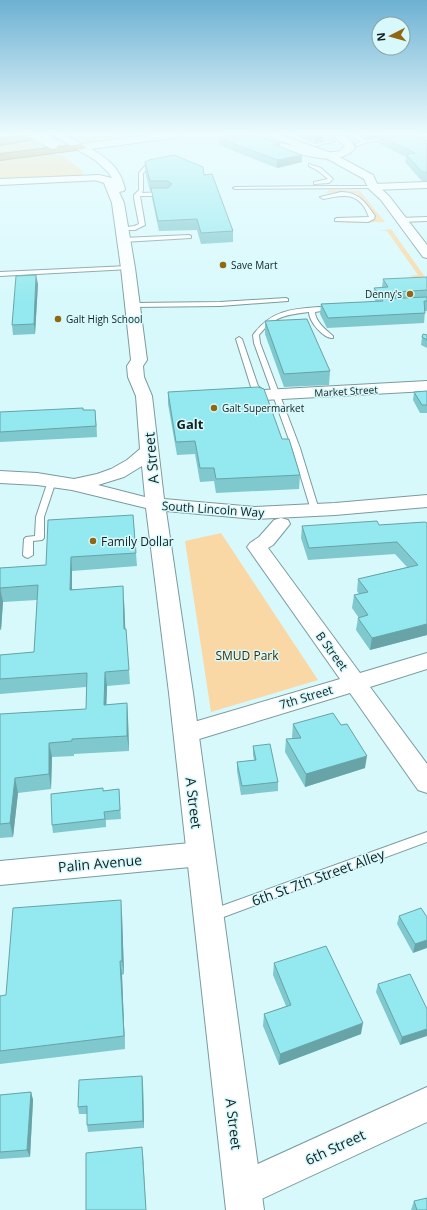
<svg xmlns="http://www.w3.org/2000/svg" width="427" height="1210" font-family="'Open Sans',sans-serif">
  <rect width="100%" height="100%" fill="#d7f9fc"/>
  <path fill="#f9d8a5" d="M155,134L108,139C95,147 82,142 71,135Z
    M33,140L45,146L0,153V146Z
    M49,154L64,156L84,172L82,175L76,176L0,179V160Z
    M331,190L360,191L385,222L347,223L346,221H370L374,220L375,217L358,194L346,192L326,193V192Z
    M391,229L425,277H414L409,276L418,275L387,231H378Z
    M221,533L318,680L211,712L185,541Z"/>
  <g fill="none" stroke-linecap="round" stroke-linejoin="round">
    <defs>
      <path id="lane" d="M287,134H293L315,144L333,140L335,141L315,146L287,136Z
        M350,134H356L365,140L392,138L394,139L367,142L357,146L355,144L361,142Z
        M408,136L426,138L427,140L406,138Z
        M158,163L160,165L149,168L143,173V190L142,193L165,192L168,194L165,196H140L145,225L135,230H120V228L134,226L139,224L134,198V195L139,190V173L145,166Z
        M309,164L321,168L333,179L329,183L314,184V182L328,179L317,170L309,166Z
        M338,186H373L375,187L373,188L235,189L233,188L235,187Z
        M341,192C359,192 366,203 375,216L374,219L368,222L335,221V219L337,218L369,217C360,192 345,194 323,199L320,197Z
        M427,217V221L401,222L398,220L401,218Z
        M189,235L191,236V238L123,242L120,240L123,238Z
        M128,266L131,268L130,269L0,276V272Z
        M286,298L288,299V301L220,306L133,307L130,305L133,303L220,302Z
        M333,306L336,308L335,309L315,312C315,321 326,330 333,336V338C324,339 309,322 309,312C286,315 274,316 259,335L260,343L300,448L319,510L315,513L311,510L292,448L254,343L253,335C274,306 300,309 333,306Z
        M239,337L242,339L258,386L267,393V397H261L251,387L236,339Z
        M52,478L56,481L44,517V538L42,540L33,541V555L28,558L25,557L23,555L24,539L26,537L35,536L36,517L48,481Z
        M427,832V842L210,922L205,920L203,916L205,912Z"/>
      <path id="street" d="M332,134C342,134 351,138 355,148C338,169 299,153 278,148L276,146L281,143L326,153L340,151L345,146Z
        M99,175L104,178L103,180L0,185V179Z
        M427,182V188L373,190L368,187L373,184Z
        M427,381V391L264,400L258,398L256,395L258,392L264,390Z
        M281,518L288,520L290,524L273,545L268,548L360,673L427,653V669L370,687L427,764V793L418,790L350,693L186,743L177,741L174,734L177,727L340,679L247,547L250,543L259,537L274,520Z
        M201,842L211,846L215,854L211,862L201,866L0,885V861Z
        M427,1087V1122L242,1208L229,1203L224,1190L229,1177Z"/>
      <path id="secondary" d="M50,134H63L82,144L155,134H184L179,137L91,149C109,159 120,168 125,189L124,191L119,192L124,203L135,268L147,360L143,366L144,377L152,396L164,499L255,507L335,503L427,495V507L335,515L255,519L166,511L193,693L264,1210H226L169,693L146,508L72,490L37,485L0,483V471L37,473L74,479L97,474L111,469L127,460L140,449L136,396L128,377L127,366L131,360L121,268L112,203L104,183L95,180L94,178L99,175L112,178L108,172L95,160ZM142,466L145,497L98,485L124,477Z
        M263,134H278L334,154L373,175L378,186L389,196L427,245V258L423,257L381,200L369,189L364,179L326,158Z"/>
      <path id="highway" d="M29,134H53L48,137L0,145V139Z
        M81,144L86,147L84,149L0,160V154Z"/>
    </defs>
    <use href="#lane" stroke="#7b9b9d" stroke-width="2"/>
    <use href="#street" stroke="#7b9b9d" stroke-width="2"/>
    <use href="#secondary" stroke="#7b9b9d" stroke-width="2"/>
    <use href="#highway" stroke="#877043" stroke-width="2"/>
    <use href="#lane" fill="#fff" fill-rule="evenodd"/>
    <use href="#street" fill="#fff" fill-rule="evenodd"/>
    <use href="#secondary" fill="#fff" fill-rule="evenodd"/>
    <use href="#highway" fill="#c59b56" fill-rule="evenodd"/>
    <defs>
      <path id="secondary-bridge" d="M34,134L53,144"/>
    </defs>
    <use href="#secondary-bridge" stroke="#7b9b9d" stroke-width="12" stroke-linecap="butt"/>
    <use href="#secondary-bridge" stroke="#fff" stroke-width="10"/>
  </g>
  <path fill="#7ec8ce" d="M297,134H320L323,136V141L315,142Z
    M323,134H336L335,139Z
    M342,134H351V136L348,137Z
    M360,134H417L427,144V181H422L419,178L405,162L406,157L378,143L379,137L370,139Z
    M219,138L280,147L302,162L277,168L219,145Z
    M145,162L204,175L233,231V242L201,244L197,230L159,231L152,198V191H150L145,172Z
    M427,278V311H425L424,323L327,328L320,314L321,304L376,302L373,297L374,288L382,287L383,279Z
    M38,284L35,334L13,335L12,325Z
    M265,321L330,371L329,385L284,387L265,334Z
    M427,335V348L421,345L422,337Z
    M427,391V413H420L413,400L414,392Z
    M168,392L282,439L300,475L299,489L216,493L214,481L200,482L195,454L177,455L168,404Z
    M83,410H95L97,437L0,442V412Z
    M133,515L137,566L72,571V589L124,600L125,629H126L130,684L107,686L106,705L127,703L128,718L129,751L74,754V756L52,757L51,789L18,793L13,837L0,838V714L86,709V687L0,694V655L34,652L37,600L3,602L1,630H0V568L46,565Z
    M425,522L427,635L370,650L356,630L358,618H359L352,608L354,595L359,594L357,591L358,579L407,567L395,554L308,560L301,538L302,526L379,525Z
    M293,724L365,768L305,787L285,752L286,739H293L292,737Z
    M253,746L278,782V791L241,795L237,771V762L254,760L253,755Z
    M119,789L121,819L106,820V827L53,833L52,825L103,791Z
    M122,914L124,974L122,975L125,1049L0,1064V996L6,995Z
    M399,916L427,917L413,953L397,924Z
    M274,963L361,1034L279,1065L263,1026L264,1014L286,1006L273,975Z
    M378,984L427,1009L400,1045L376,992Z
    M142,1076L143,1084L144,1128L88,1132L87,1125V1114H79L78,1107Z
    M31,1092L33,1100L30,1157L0,1159V1095Z
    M414,1201L427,1210H411Z"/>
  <path fill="#67a3a7" d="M348,134H351V136L348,137Z
    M370,134H402L379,135V137L370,139Z
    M323,136V141L315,142V138Z
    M280,143V150L273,144Z
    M302,155V162L277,168V160Z
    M36,275L38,284L35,334L34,324Z
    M95,410L96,420L97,437L96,426Z
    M71,557L72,571V604L70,590Z
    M123,586L124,600L126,643L124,629Z
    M0,588L3,602L1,630L0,627Z
    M427,624V635L370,650L372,638Z
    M105,672L107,686L106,719L104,705Z
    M127,703L128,718L129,751L127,736Z
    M49,743L52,757L51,789L49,774Z
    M367,756L365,768L305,787L306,774Z
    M15,778L18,793L13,837L10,823Z
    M121,900L122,914L124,974L122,961Z
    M427,940V948L413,953L415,944Z
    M120,961L122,975L125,1049L124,1036Z
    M363,1023L361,1034L279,1065L280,1054Z
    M427,1029V1036L400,1045L402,1037Z
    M142,1076L143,1084L144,1128L143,1121Z
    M31,1092L33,1100L30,1157L27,1150Z
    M142,1147L143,1154L146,1210Z"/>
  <path fill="#93e9ef" stroke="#67a3a7" d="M236,134H250L280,143L273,144L302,155L277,160L219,138Z
    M308,134H320L323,136L315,138Z
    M397,134H417L427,144V173L423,172L420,170L406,154L415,153L379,135Z
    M174,155L203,167L204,175L212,174L233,231L201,233L197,219L158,221L151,188H168L172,184L168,181H150L145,162L149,160Z
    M36,275L34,324L12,325L16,276Z
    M427,277V290L378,293L374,288L388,287L383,279Z
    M427,297V301H424L425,313L328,318L321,304L383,301L382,299Z
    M307,319L330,371L284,374L265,321Z
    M423,334L427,335V340L422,337Z
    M258,387L264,389L282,439H289L300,475L216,479L214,468H200L195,441L176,442L168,392Z
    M427,391V405H422L414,392Z
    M83,408V410H95L96,426L0,432V412Z
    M133,515L136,553L71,557L70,590L123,586L124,629H126L129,670L105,672L104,705L127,703V736L72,739V741L49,743V774L15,778L10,823L0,824V714L86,709L87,673L0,679V655L34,652L38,585L0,588V590V568L46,565L48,520Z
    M377,521L379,525L425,522L427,523V624L372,638L358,618L368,615L354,595L368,592L358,579L418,565L397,542L309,548L302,526Z
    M333,713L341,725L347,724L367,756L306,774L286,739L301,738L293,724Z
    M270,744L278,782L242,786L237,762L256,760L253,746Z
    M103,788V791L119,789L120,810L104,812L105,819L52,825L51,794Z
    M121,900L122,961H120L124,1036L0,1051V996L6,995L13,908Z
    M421,908L427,917V940L415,944L399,916Z
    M326,946L363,1023L280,1054L264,1014L291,1005L274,963Z
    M410,974L427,1009V1029L402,1037L378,984Z
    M142,1076L143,1121L87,1125V1106L78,1107L79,1080Z
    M31,1092L27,1150L0,1152V1095Z
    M142,1147L146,1210H86V1153Z
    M427,1198V1210H417L414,1201Z"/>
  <linearGradient id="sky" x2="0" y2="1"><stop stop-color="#6db1d2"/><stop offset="0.44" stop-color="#edfcfe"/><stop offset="1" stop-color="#edfcfe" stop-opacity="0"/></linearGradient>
  <rect width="427" height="304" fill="url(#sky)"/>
  <g fill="#926711" stroke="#d7f9fc" stroke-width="1.5">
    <circle cx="223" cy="265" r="4"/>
    <circle cx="410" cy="294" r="4"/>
    <circle cx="58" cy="319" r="4"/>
    <circle cx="214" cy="408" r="4"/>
    <circle cx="93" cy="541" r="4"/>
  </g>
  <g text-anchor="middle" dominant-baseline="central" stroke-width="3" stroke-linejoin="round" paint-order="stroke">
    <g font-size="10" fill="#132021" stroke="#d7f9fc" text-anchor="start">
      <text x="231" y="265">Save Mart</text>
      <text x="402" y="294" text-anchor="end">Denny's</text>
      <text x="66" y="319">Galt High School</text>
      <text x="222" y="408">Galt Supermarket</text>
    </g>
    <g font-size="10" fill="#132021" stroke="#d7f9fc">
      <text transform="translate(346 391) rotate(-3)">Market Street</text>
    </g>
    <g font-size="12" fill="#132021" stroke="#d7f9fc">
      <text transform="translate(213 509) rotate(4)">South Lincoln Way</text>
      <text transform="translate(332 651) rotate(54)">B Street</text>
      <text transform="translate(306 697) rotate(-17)">7th Street</text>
    </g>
    <g font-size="12" fill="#132021" stroke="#d7f9fc" text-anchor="start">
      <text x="101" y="541">Family Dollar</text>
    </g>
    <g font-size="12" fill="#452d00" stroke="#d7f9fc">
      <text x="247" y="655">SMUD Park</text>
    </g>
    <g font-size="13" font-weight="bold" fill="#132021" stroke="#d7f9fc">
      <text x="190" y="424">Galt</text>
    </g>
    <g font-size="14" fill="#132021" stroke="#d7f9fc">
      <text transform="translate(151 458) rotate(-95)">A Street</text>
      <text transform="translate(194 803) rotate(83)">A Street</text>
      <text transform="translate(100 863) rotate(-5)">Palin Avenue</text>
      <text transform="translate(318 877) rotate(-20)">6th St 7th Street Alley</text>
      <text transform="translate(234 1124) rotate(83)">A Street</text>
      <text transform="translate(335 1147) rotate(-25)">6th Street</text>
    </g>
  </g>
  <g transform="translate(391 36) rotate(264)"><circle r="19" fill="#d7f9fc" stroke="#89a2a4"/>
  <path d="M0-3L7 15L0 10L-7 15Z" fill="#926711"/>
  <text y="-6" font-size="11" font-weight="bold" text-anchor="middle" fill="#132021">N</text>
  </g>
</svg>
